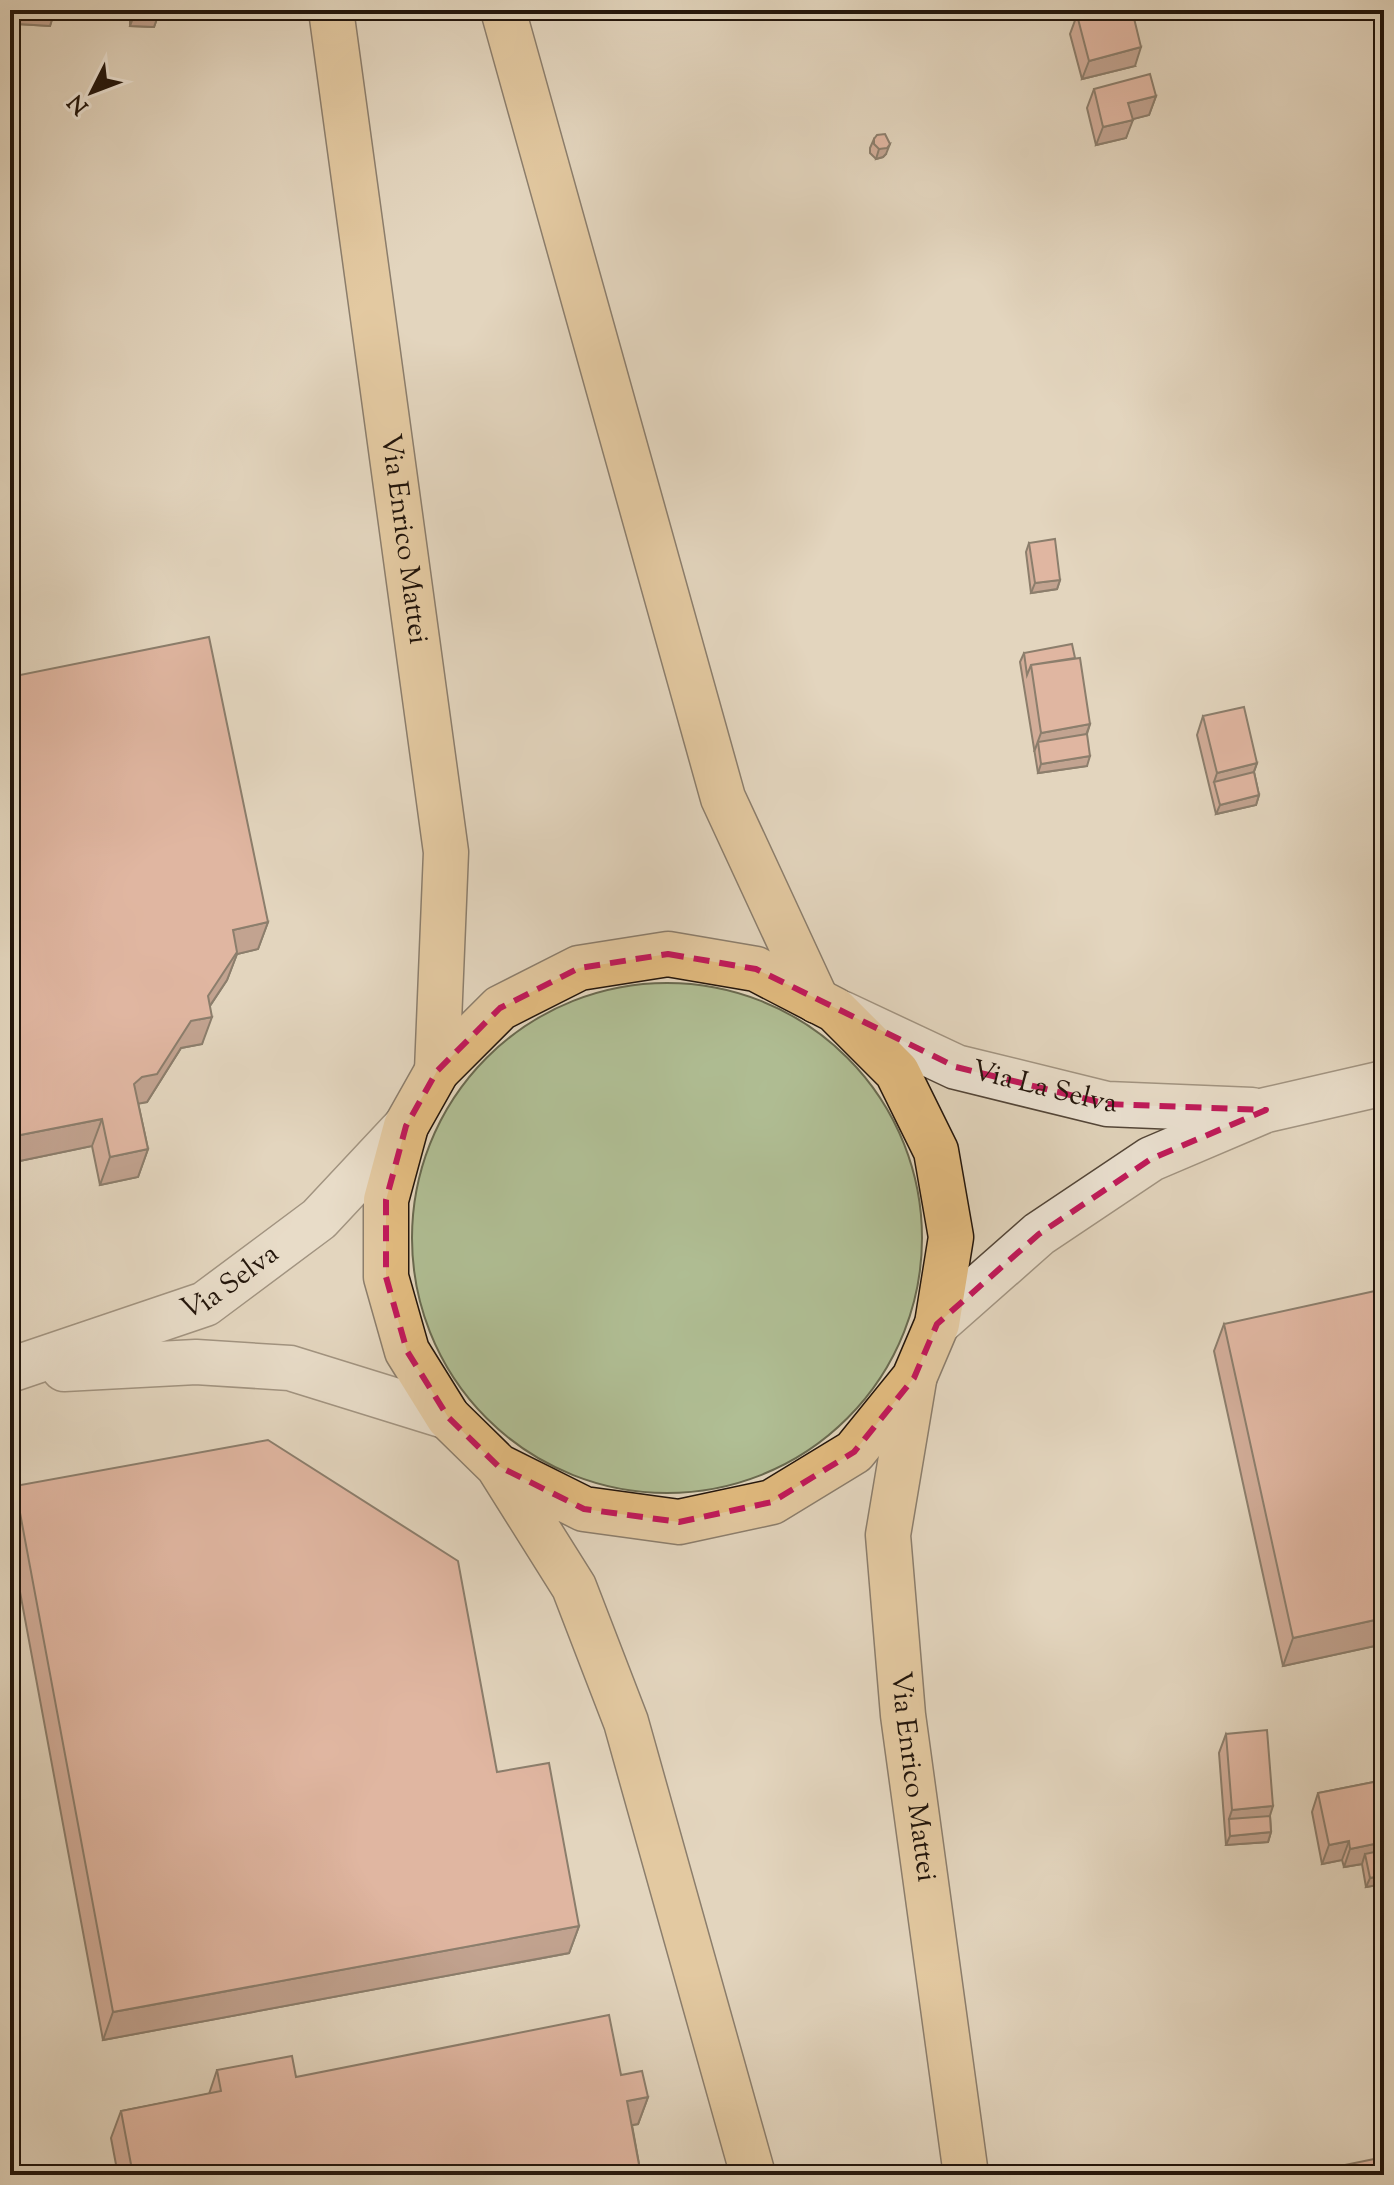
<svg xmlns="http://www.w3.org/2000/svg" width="1394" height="2185" font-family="'Sorts Mill Goudy',serif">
  <rect width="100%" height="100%" fill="#e3d6be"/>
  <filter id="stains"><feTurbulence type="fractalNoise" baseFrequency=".0025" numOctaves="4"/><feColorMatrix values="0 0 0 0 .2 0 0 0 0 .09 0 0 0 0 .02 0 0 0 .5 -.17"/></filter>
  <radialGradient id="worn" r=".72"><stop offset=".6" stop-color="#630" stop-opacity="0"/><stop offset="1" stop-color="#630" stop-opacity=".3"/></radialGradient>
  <path fill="#b0be94" stroke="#696a50" stroke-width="2" d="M412 1238a255 255 0 1 1 510 0a255 255 0 1 1-510 0Z"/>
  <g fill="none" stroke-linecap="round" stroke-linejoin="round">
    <defs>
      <g id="minor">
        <path id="s1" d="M841,1013L956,1067L1107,1104L1252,1110"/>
        <path d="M937,1324L1039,1234L1151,1159L1266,1110L1384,1083"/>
        <path d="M64,1369L196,1362L290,1368L448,1417"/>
        <path id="s2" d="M10,1370L205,1304L319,1219L406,1126"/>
      </g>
      <g id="major">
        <path id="s3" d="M331,10L446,852L437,1071"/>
        <path d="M503,10L723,798L817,1001"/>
        <path id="s4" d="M914,1380L888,1535L903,1715L966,2175"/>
        <path d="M498,1466L584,1509L679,1522L772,1502L854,1452L914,1378L937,1324L951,1237L936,1151L897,1072L835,1010L756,969L668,954L579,968L500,1008L437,1071L406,1126L386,1200V1277L407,1351L448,1417L498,1466L574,1587L626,1722L753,2175"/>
      </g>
    </defs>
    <use href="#minor" stroke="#524538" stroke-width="47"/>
    <use href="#major" stroke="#22150b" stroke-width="47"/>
    <use href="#minor" stroke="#ede4d5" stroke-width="44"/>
    <use href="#major" stroke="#e2bb7f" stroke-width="44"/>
  </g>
  <path fill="#bc7d6d" stroke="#22150b" stroke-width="2" d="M19,10H54L53,16L50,26L18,24Z
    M101,10H160L154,27L130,26V18H100Z
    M1380,10H1384V22H1383Z
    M1077,15L1135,66L1082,79L1070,34Z
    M1094,89L1156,96L1149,115L1132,119L1126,138L1096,145L1087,108Z
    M874,139L886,154L883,157L876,159L870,153V148Z
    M1029,543L1060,580L1057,589L1031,593L1026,552Z
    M1024,653L1090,724L1087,734V766L1038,773L1020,662Z
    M10,677L268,922L258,949L237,954L227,980L210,1006L202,1044L181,1048L147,1102L138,1103L148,1149L138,1177L100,1185L92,1146L10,1163Z
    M1203,716L1257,763L1254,772L1259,795L1256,805L1216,814L1197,735Z
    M1224,1324L1384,1644L1283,1666L1214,1351Z
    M15,1486L497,1772L579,1926L569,1953L103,2040L10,1538V1501Z
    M1226,1734L1270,1816L1271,1832L1268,1842L1226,1845L1219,1753Z
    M1384,1780V1884L1366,1887L1362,1864L1344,1867L1342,1860L1322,1864L1312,1812L1318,1793Z
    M217,2070L296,2077L621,2075L648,2097L638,2124L632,2125L641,2175H118L111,2138L121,2111L209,2094Z"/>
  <path fill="#996659" stroke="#22150b" stroke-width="2" d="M103,10H133L130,18H100Z
    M136,10H160L154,27L130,26Z
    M22,15L53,16L50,26L18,24Z
    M1141,47L1135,66L1082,79L1089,61Z
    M1156,96L1149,115L1122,122L1128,103Z
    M1133,120L1126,138L1096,145L1103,127Z
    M890,144L886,154L883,157L876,159L879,149Z
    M1060,580L1057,589L1031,593L1035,583Z
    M1090,724L1083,743L1038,742L1034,752L1041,733Z
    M1090,756L1087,766L1038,773L1041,764Z
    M1257,763L1250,782H1214L1217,773Z
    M1259,795L1256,805L1216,814L1220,805Z
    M268,922L258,949L237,954L227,980L201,1019L212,1017L202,1044L181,1048L147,1102L132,1105L134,1084L233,930Z
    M102,1119L92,1146L10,1163V1137Z
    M148,1149L138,1177L100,1185L110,1157Z
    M1384,1618V1644L1283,1666L1293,1638Z
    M1273,1806L1267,1825L1229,1819L1232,1810Z
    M1271,1832L1268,1842L1226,1845L1230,1836Z
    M1349,1841L1342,1860L1322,1864L1329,1845Z
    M1384,1842V1859L1365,1854L1362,1864L1344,1867L1350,1849Z
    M1384,1875V1884L1366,1887L1370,1878Z
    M579,1926L569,1953L103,2040L113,2012Z
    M648,2097L638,2124L617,2128L627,2101Z"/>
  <path fill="#db917f" stroke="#22150b" stroke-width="2" d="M22,10H54L53,16L22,15Z
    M1099,10H1132L1141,47L1089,61L1077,15Z
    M1150,74L1156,96L1128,103L1133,120L1103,127L1094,89Z
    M885,134L890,144L887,148L879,149L874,144V139L877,135Z
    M1055,539L1060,580L1035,583L1029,543Z
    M209,637L268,922L233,930L237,952L208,996L212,1017L191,1021L157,1074L142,1077L134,1084L148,1149L110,1157L102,1119L10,1137V677Z
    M1072,644L1075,658L1031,665L1027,675L1024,653Z
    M1080,658L1090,724L1041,733L1031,665Z
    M1244,707L1257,763L1217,773L1203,716Z
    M1087,734L1090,756L1041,764L1038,742Z
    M1254,772L1259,795L1220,805L1214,782Z
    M1384,1289V1618L1293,1638L1224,1324Z
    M268,1440L458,1561L497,1772L549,1763L579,1926L113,2012L15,1486Z
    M1267,1730L1273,1806L1232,1810L1226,1734Z
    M1384,1780V1842L1350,1849L1349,1841L1329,1845L1318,1793Z
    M1270,1816L1271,1832L1230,1836L1229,1819Z
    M1384,1850V1875L1370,1878L1365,1854Z
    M609,2015L621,2075L642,2071L648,2097L627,2101L641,2175H133L121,2111L221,2091L217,2070L292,2056L296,2077Z
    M1384,2157V2175H1296Z"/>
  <path d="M0 0H1394V2185H0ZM668,954L756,969L956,1067L1107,1104L1266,1110L1151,1159L1039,1234L937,1324L914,1378L854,1452L772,1502L679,1522L584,1509L498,1466L448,1417L407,1351L386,1277V1200L406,1126L437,1071L500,1008L579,968Z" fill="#e3d6be" fill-opacity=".55" fill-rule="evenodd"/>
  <path fill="none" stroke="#c2185b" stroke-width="6" stroke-dasharray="16 10" stroke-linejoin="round" d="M668,954L756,969L956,1067L1107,1104L1266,1110L1151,1159L1039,1234L937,1324L914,1378L854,1452L772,1502L679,1522L584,1509L498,1466L448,1417L407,1351L386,1277V1200L406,1126L437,1071L500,1008L579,968Z"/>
  <g text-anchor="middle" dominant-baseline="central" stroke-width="7" stroke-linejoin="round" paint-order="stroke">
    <g font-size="28" fill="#22150b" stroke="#ede4d5">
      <text stroke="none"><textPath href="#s3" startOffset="534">Via Enrico Mattei</textPath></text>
      <text stroke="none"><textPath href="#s1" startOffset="218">Via La Selva</textPath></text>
      <text stroke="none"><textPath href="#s2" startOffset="238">Via Selva</textPath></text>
      <text stroke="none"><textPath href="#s4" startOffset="400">Via Enrico Mattei</textPath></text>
    </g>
  </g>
  <rect width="1394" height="2185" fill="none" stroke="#e3d6be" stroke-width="40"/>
  <rect x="12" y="12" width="1370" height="2161" fill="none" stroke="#22150b" stroke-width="4"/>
  <rect x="20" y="20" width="1354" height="2145" fill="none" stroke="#22150b" stroke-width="2"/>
  <g transform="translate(92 92) rotate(228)" stroke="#ede4d5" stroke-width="6" paint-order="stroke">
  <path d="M0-6L14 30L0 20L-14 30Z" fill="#22150b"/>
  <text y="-12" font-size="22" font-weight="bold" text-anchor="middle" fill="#22150b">N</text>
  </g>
  <rect width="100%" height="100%" filter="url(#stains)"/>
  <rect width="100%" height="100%" fill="url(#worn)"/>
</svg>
